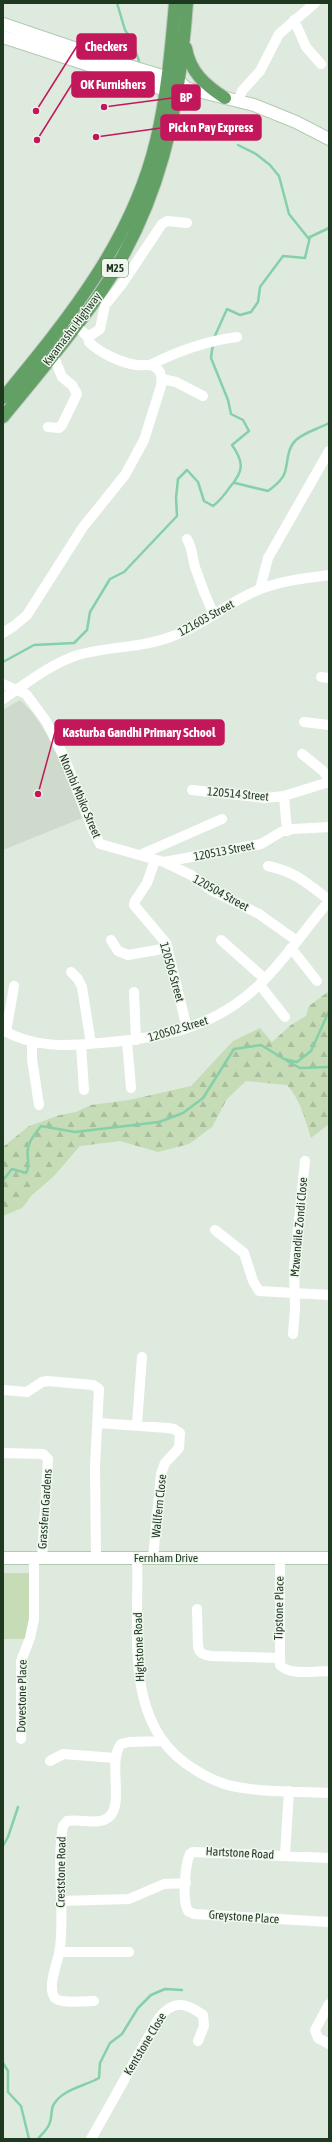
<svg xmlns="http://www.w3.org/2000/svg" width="332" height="2142" font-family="'Asap Condensed',sans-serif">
  <defs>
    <pattern id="forest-firs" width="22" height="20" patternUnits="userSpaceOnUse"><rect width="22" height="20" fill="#c5dcb6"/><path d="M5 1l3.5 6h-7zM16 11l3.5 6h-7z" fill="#a9be9c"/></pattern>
  </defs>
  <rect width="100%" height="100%" fill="#dfeade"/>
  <path fill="#cedacc" d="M20,700L32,712L47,734L64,770L82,818L3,850V710Z"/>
  <path fill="url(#forest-firs)" d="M329,991V1124L311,1138C305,1119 301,1101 287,1085L246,1081L227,1099L212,1127L189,1144L158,1152L120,1141L80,1146L54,1176L31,1196L22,1208L3,1216V1147L29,1126L60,1115L76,1112L91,1105L129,1100L191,1086L233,1041L260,1028L272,1042L291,1025L306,1016L309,1006Z"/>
  <path fill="#c5dcb6" d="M3,1573H30L29,1639H3Z"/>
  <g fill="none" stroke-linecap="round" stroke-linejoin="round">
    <path stroke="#85d0a9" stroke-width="2.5" d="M117,3L125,30L131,39L139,61
      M238,145L256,154L270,165L279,176L289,214L309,239
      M214,338L227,309L240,315L251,312L258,302L260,287L283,256L305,258L310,237L329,228
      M235,483L268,491C275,486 283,480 285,472C288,462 287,448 296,440C305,432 318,429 329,423
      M3,662L34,645L74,643L87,630L90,612L110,579L124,572L177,516L176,498L178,479L187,470L198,482L204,501L213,506C221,500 225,494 230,487C244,471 244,462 232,445L249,431L243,420L231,414L228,400L211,358L213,343
      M287,1061L300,1068L329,1067
      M3,1180L12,1169L26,1173C31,1165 26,1157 28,1148C29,1140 36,1133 41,1126L75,1132L159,1122L183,1113L203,1098L234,1049L261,1045L284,1059L297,1062L311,1051L329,1011
      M3,1846L8,1837L18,1807
      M3,2063L8,2071V2092L21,2106L29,2139
      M38,2139C42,2133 48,2130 50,2122C52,2117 51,2107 54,2104C63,2089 85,2086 99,2078L100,2063L110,2043L122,2034L138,2008L151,1995L165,1989L182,1990"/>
    <defs>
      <path id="secondary" d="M3,24L109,60L179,81L186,88L254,105L296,122L329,139
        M3,37L175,93
        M3,1558H329"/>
      <path id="primary" d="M186,48C190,72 205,85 225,98
        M3,398C67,320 132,242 156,141C167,96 171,49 175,3
        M3,417C35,378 68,339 97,298C161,205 179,113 187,3"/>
    </defs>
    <use href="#secondary" stroke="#b2cab1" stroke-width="14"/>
    <use href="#primary" stroke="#c0c8c1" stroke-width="14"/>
    <path stroke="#fff" stroke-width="10" d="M294,20L306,47L321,64
      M238,101L242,91L260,71L279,34L315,3
      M88,337L100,329L105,305L122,284L162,224L167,221L187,223
      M150,365C178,351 206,341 237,337
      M162,379L176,382L203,396
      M48,427L59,428L62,425L77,394L72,385L62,377L51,350
      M187,539C193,549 192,559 196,570C201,585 207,600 214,615
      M260,589L268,558L329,451
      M3,633L14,626L27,615L83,527L125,475L144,440L161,386C162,379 162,371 155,367C150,363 143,366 137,365C121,363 100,353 89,342L88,337L71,321
      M321,677L329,678
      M3,684L26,694L46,721L64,757L92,828L100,844L164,862L191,875L211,890L259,914L297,941
      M3,699C27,683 50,664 78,655C109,646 143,648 173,636C204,625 228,602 258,590C280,581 305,578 329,575
      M304,722L329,725
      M302,754L322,770L329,779
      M192,790L265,798L284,796L329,782
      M284,796L287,831
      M140,855L222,819
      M155,860L147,883L135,901L134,905L166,943L187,1028
      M164,862L261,844L281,832L294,829L329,827
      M268,866C296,872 307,883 329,900
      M111,940L118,951L128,955L168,948
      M221,940L265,979
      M291,948L317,981
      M71,972L78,979L82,987L91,1044
      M260,985L285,1017
      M134,992L136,1040
      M3,1030C33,1048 67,1046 100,1043C161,1038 213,1029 259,985C285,960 305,929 329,901
      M6,1032L14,986
      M127,1041L131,1088
      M32,1042V1059L39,1105
      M81,1045L84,1090
      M215,1230L244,1253L253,1281L259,1291L329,1295
      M293,1334L295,1309L294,1268L305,1161
      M3,1390L27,1392L42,1382L47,1381L93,1385L99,1389L95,1466L96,1558
      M98,1423L168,1428L174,1429L180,1433L179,1448L165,1463L161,1474L153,1558
      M137,1424L142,1357
      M3,1453L43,1454L48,1459L42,1558
      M137,1558C140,1630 121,1726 194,1769C206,1777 218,1783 232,1786C264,1793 297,1791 329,1793
      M280,1558V1665C290,1676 315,1671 329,1671
      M197,1609L198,1646C199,1653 203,1655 211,1656L279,1658
      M21,1739V1661L30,1638L34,1619V1558
      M50,1761L63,1754L115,1758
      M285,1855L289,1791
      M329,1858L193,1852L190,1854C185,1864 182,1901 188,1911L194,1914L329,1922
      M61,1901L129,1899L164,1884L186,1883
      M59,1952H129
      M94,2001C86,2001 61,2004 55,1998C46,1987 59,1960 60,1948C65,1908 56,1866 63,1826L67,1821C79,1819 93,1824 104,1820C128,1811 106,1763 121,1744L129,1742L163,1741
      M329,2004L315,2030L318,2038L329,2044
      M91,2139L159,2018C173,2000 184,2002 203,2015L204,2026L198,2041"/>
    <use href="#secondary" stroke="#fff" stroke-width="12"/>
    <use href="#primary" stroke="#62a066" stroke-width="12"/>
  </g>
  <g text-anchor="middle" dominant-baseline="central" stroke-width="3" stroke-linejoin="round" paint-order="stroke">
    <rect fill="#f0f7ee" stroke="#5e725e" stroke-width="1" x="102" y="259" width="26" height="18" rx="3"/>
    <g font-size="11" font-weight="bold" fill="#1f3921">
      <text x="115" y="268">M25</text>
    </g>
    <g font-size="12" fill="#1f3921" stroke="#f0f7ee">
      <text transform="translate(72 329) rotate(-53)">Kwamashu Highway</text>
      <text transform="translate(206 618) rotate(-29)">121603 Street</text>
      <text transform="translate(238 794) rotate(5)">120514 Street</text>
      <text transform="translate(80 796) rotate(67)">Ntombi Mbiko Street</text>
      <text transform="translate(224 851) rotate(-11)">120513 Street</text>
      <text transform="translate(221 893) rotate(29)">120504 Street</text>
      <text transform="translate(172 972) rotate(74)">120506 Street</text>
      <text transform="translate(178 1029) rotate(-17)">120502 Street</text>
      <text transform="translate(299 1227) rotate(-85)">Mzwandile Zondi Close</text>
      <text transform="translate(159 1506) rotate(-84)">Wallfern Close</text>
      <text transform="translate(45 1509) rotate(-86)">Grassfern Gardens</text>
      <text x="166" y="1558">Fernham Drive</text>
      <text transform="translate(279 1608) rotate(-89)">Tipstone Place</text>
      <text transform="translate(139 1647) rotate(-92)">Highstone Road</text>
      <text transform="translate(22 1696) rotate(-89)">Dovestone Place</text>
      <text transform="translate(240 1853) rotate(3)">Hartstone Road</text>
      <text transform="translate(61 1872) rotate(-89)">Creststone Road</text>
      <text transform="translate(244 1917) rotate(4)">Greystone Place</text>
      <text transform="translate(145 2044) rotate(-59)">Kentstone Close</text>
    </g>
  </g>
  <path fill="none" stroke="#c2185b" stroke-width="1.5" d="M36 111L77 46M37 140L72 84M104 107L172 98M96 137L161 128M38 794L55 732"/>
  <g fill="#c2185b" stroke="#f0f7ee" stroke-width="1.5">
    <circle cx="36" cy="111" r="4"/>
    <circle cx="37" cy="140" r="4"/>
    <circle cx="104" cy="107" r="4"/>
    <circle cx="96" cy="137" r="4"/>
    <circle cx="38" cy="794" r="4"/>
  </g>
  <g fill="#c2185b" stroke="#c2185b" stroke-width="1.5">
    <rect x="77" y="34" width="59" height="25" rx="4"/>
    <rect x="72" y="72" width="82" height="25" rx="4"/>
    <rect x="172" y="85" width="28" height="25" rx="4"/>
    <rect x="161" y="115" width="100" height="25" rx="4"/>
    <rect x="55" y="720" width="169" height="25" rx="4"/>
  </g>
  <g font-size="13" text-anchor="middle" font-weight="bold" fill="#fff">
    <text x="106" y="51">Checkers</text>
    <text x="113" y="89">OK Furnishers</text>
    <text x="186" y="102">BP</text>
    <text x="211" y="132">Pick n Pay Express</text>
    <text x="139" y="737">Kasturba Gandhi Primary School</text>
  </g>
  <rect width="332" height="2142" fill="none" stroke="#1f3921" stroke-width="8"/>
</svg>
